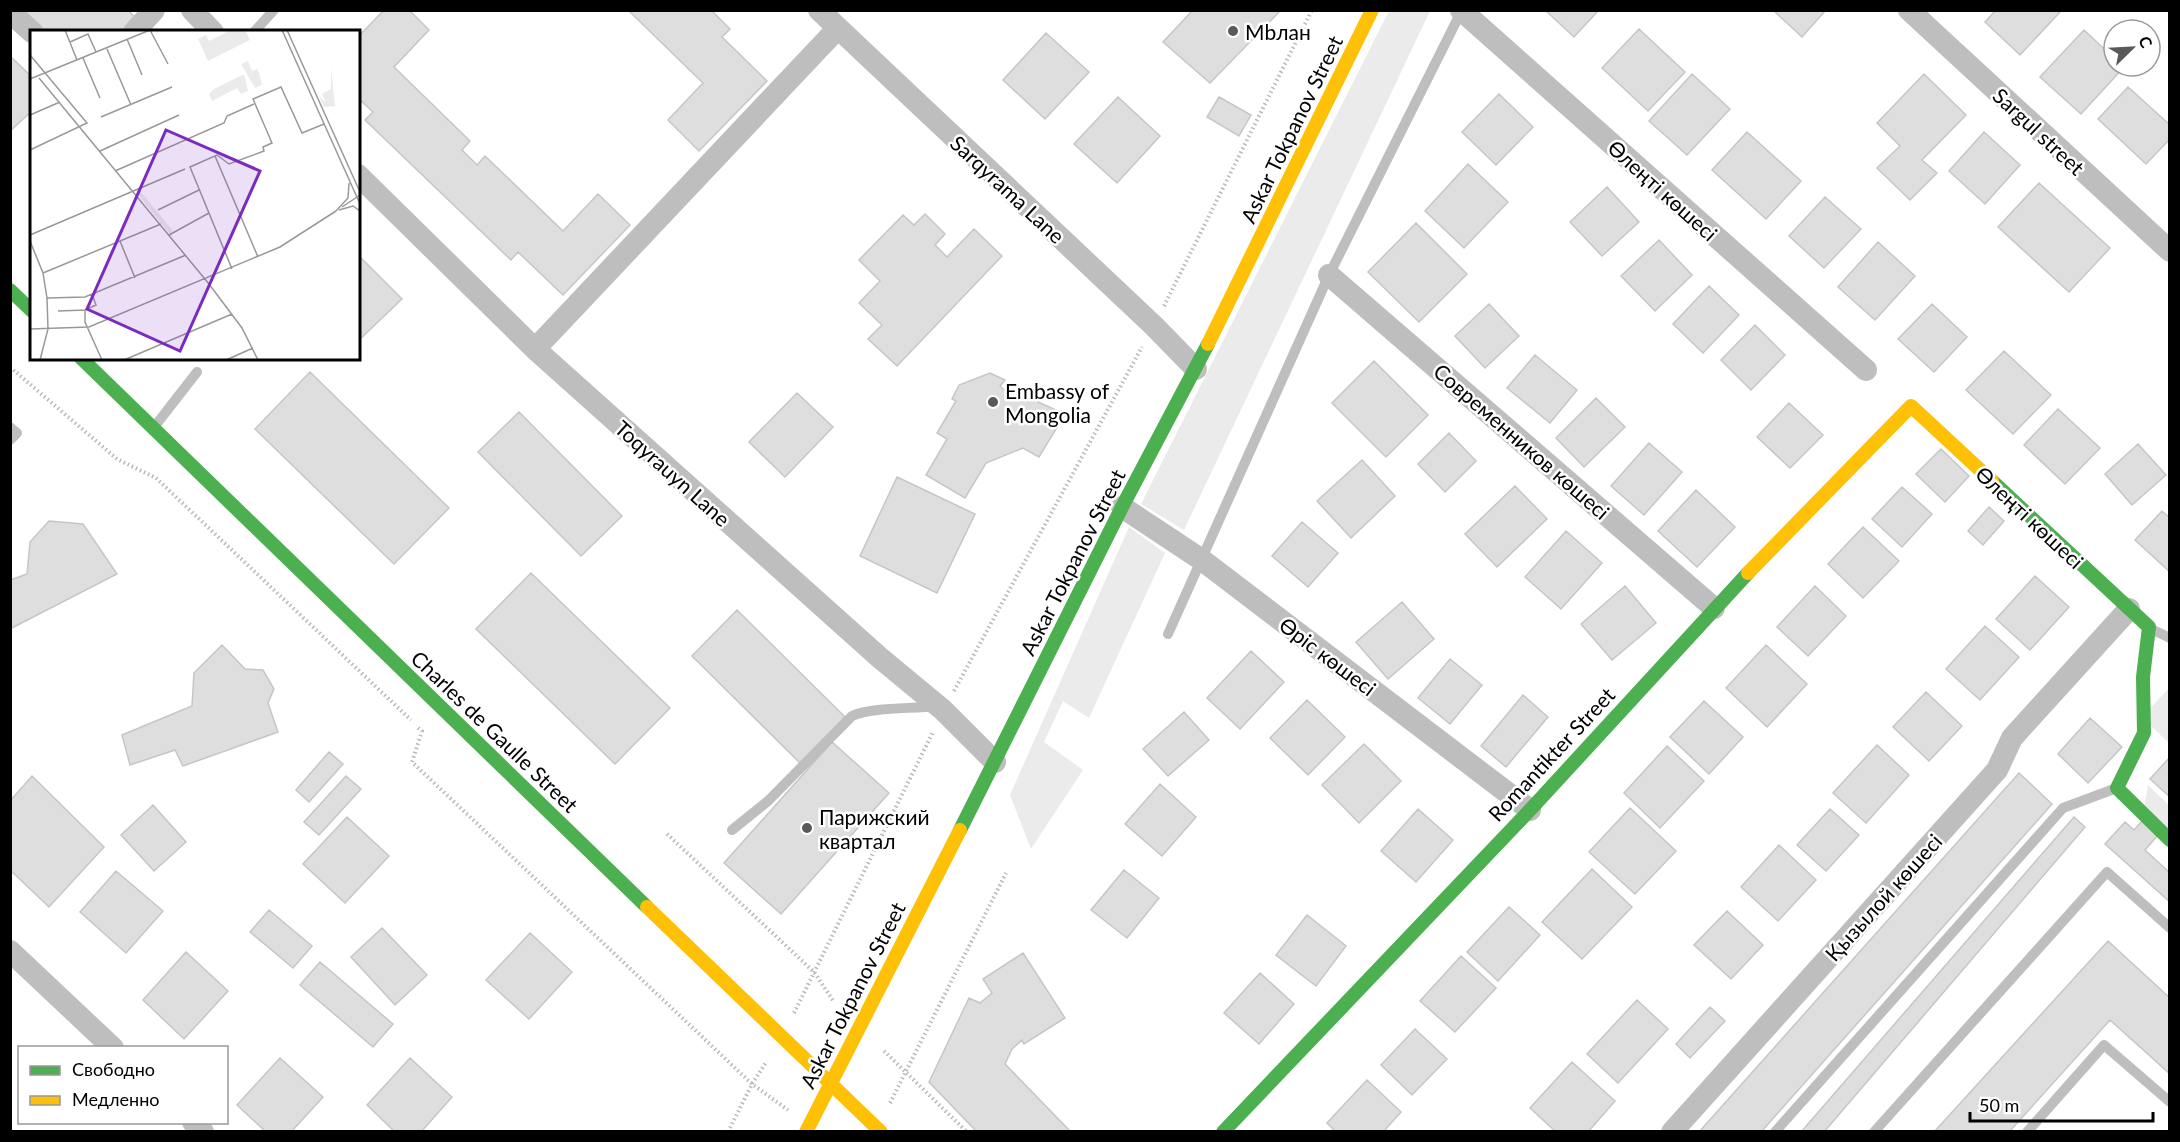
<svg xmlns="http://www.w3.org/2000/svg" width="2180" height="1142" font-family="Lato,sans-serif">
  <rect width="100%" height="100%" fill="#fff"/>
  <path fill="#ebebeb" d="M1389,11H1430L1184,530L1141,504Z
    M1129,527L1165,553L1089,718L1063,701L1044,742L1083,770L1031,849L1010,795Z
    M2169,688V743L2151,726L2147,712Z
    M2148,785L2169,805V838L2143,814Z"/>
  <path fill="#dedede" stroke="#c6c6c6" stroke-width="1.5" d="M22,10H128L146,29L143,32H42Z
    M384,10H409L429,30L394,67L470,141L462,150L477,165L485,156L563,231L598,194L630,225L563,295L518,252L511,260L365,120L373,112L358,98V37Z
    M628,10H711L730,29L722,37L767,81L699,151L668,120L703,83Z
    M1193,10H1281L1210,83L1163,42Z
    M1545,10H1599L1574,37Z
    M1773,10H1826L1802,37Z
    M1996,10H2060L2061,11L2020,55L1985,22Z
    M1639,29L1685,72L1648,111L1602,68Z
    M2084,30L2114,58V66L2124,67L2081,114L2040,77Z
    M1046,33L1089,72L1045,119L1003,80Z
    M10,56L32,77V111L10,131Z
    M1692,74L1730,109L1687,155L1649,121Z
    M1924,74L1966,115L1922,160L1937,173L1910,200L1877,168L1900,146L1877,123Z
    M2128,87L2170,125V139L2146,164L2098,119Z
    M1499,94L1533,127L1496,165L1462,132Z
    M1118,97L1160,136L1117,183L1074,144Z
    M1219,97L1251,115L1239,136L1207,117Z
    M1747,132L1801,181L1766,219L1712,170Z
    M1984,132L2020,165L1985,204L1949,171Z
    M1468,164L1508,202L1464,248L1425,211Z
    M2039,183L2110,248L2069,292L1998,227Z
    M1607,187L1639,222L1602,256L1570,222Z
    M1825,197L1861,229L1824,268L1789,236Z
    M925,214L945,234L935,245L947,257L974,229L1002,256L897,366L868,339L882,325L859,303L880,281L859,260L903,215L914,225Z
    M1416,223L1467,274L1419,322L1368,272Z
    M1659,240L1692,275L1655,311L1621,276Z
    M1878,242L1915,276L1875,320L1838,287Z
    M358,255L402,299L358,341Z
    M1709,286L1739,315L1703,353L1673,324Z
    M1489,304L1519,336L1485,368L1455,336Z
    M1932,304L1967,337L1934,372L1898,339Z
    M1755,325L1785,355L1751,390L1721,360Z
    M2004,351L2051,395L2013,434L1966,390Z
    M1535,355L1577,390L1550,423L1507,388Z
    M1374,361L1428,415L1386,457L1332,403Z
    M310,372L449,508L394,564L255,429Z
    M990,373L1005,380L1000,386L1009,394L1016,385L1040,396L1038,402L1065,414L1039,457L1023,448L986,463L965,498L926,475L947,439L937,433L956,401L952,399L959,385Z
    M797,393L833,427L785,477L749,442Z
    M1596,398L1625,427L1584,467L1556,438Z
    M1789,403L1823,435L1790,468L1757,437Z
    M2058,409L2100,448L2065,484L2024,445Z
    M519,412L622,516L581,556L478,452Z
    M1449,433L1476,461L1445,492L1418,464Z
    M1649,443L1682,472L1644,515L1611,486Z
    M2138,444L2166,475L2132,505L2105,474Z
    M1941,449L1969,476L1945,502L1916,474Z
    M1362,460L1395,496L1351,538L1317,501Z
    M897,477L975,514L937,593L860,556Z
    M1515,486L1547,519L1497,567L1465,534Z
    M1902,487L1932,514L1902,547L1872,519Z
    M1696,490L1735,527L1697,567L1658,531Z
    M1989,507L2004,521L1983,545L1968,531Z
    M2162,511L2170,518V572L2135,540Z
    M49,521L83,524L117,574L10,629V580L27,574L30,542Z
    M1302,522L1338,553L1308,587L1272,556Z
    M1863,527L1899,561L1863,598L1828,564Z
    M1566,531L1602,563L1561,609L1525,577Z
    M531,573L670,708L615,764L476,629Z
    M2035,576L2069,607L2030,650L1996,619Z
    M1625,586L1656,623L1612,660L1581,624Z
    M1815,586L1846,616L1808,656L1777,627Z
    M1402,602L1434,639L1388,679L1356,642Z
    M737,610L845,717L800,763L692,656Z
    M1985,626L2019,657L1980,700L1946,669Z
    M222,645L245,669L263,670L274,689L268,703L278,732L183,766L175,750L130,765L122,735L192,706L194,673Z
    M1766,645L1807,684L1767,727L1726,688Z
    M1251,651L1284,682L1240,729L1207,698Z
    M1450,659L1482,685L1450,724L1418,698Z
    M1926,692L1962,726L1929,761L1893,727Z
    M1523,695L1548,717L1506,767L1481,746Z
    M1307,700L1345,737L1308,775L1270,738Z
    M1704,701L1743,737L1709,774L1670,737Z
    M1184,712L1209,740L1168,776L1143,749Z
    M2090,718L2122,747L2088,783L2058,754Z
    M832,742L889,793L781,914L724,863Z
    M1364,744L1401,781L1359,823L1322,785Z
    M1877,745L1909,775L1866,823L1833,793Z
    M1667,746L1704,781L1660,828L1624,793Z
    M329,752L343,764L309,802L296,790Z
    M2170,757V797L2150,779Z
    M2019,773L2052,804L1761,1132H1699Z
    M32,776L104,847L49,907L10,870V801Z
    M346,776L361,789L319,835L304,822Z
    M1160,784L1196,817L1162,856L1125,824Z
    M153,805L186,842L154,871L121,835Z
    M1630,808L1676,851L1635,894L1589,852Z
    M1418,809L1453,840L1416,882L1381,851Z
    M1830,809L1859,835L1826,871L1797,845Z
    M347,817L389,856L345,903L303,864Z
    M2074,817L2085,827L1824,1132H1801Z
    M2142,821L2158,835L2145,850L2170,873V902L2105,844L2125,822L2134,830Z
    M1779,845L1816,880L1778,921L1741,887Z
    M1592,869L1632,907L1582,959L1542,922Z
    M1124,870L1159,898L1127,938L1091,910Z
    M116,871L163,911L126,953L80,912Z
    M1509,907L1540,935L1498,981L1467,952Z
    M269,910L312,946L293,968L250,932Z
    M1727,911L1763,945L1731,979L1694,945Z
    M1307,915L1346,946L1316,986L1276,955Z
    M382,928L427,975L395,1005L351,957Z
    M530,933L572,972L529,1019L486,980Z
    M2108,941L2170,998V1074L2110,1020L2009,1132H1934Z
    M186,952L228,991L184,1039L143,1000Z
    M1023,953L1065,1018L1024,1044L1022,1040L1012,1049L1005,1064L1071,1132H977L929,1082L969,998L980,1003L992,993L983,979Z
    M1461,956L1496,988L1455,1032L1420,1001Z
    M320,962L393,1024L373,1047L300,985Z
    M1260,973L1294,1004L1259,1044L1224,1013Z
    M1637,1000L1668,1029L1618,1083L1587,1054Z
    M1710,1007L1725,1021L1690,1058L1676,1044Z
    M1415,1029L1447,1059L1412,1095L1381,1065Z
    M280,1058L323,1097L291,1132H266L237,1105Z
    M410,1058L452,1097L421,1132H395L367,1105Z
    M1572,1062L1615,1101L1588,1132H1556L1530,1108Z
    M1367,1080L1401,1112L1383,1132H1336L1327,1123Z"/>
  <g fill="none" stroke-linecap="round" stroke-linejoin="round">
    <path stroke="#b9b9b9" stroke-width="4" stroke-dasharray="1.5 3" stroke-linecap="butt" d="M1164,306L1312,10
      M10,367L117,459L156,478L411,720
      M954,691L1142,347
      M418,728L422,731L412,762L752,1084L788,1110
      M667,834L814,972L834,1002
      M794,1013L933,732
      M884,1051L967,1132
      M890,1103L1006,873
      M728,1132L752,1084L767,1061"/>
    <path stroke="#bebebe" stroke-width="10" d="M254,32L274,10
      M155,426L197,372
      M10,427L17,433L10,440
      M2151,629L2170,638
      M1168,634L1329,275L1462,10
      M732,830L768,801L852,716C872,707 911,709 936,706
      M1775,1132L2063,808L2114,789
      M1874,1132L2107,872L2170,928
      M2027,1132L2104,1045L2170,1102"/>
    <path stroke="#bebebe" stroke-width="22" d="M192,10L213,32
      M819,10L1154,326L1196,369
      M1461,10L1866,370
      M1909,10L2170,251
      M10,12L32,32
      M134,32L154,10
      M358,175L535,349L879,657L943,710L995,762
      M1329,275L1714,608
      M535,349L838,28
      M1122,507L1202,560L1530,810
      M10,951L113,1048
      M193,1122L203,1132
      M1672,1132L1997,770L2012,738L2129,609"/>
    <path stroke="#4caf50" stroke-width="14" d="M10,290L32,311
      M81,358L647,907
      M1992,481L2149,627L2143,677L2144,733L2117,788L2170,840
      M960,830L1122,507L1208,344
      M1223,1132L1530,810L1748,573"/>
    <path stroke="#ffc107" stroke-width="14" d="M1208,344L1372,10
      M1748,573L1911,406L1992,481
      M647,907L881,1132
      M806,1132L960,830"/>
  </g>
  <g fill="#595959" stroke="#fff" stroke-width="2">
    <circle cx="1233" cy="31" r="6"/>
    <circle cx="993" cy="402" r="6"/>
    <circle cx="807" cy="828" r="6"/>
  </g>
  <g text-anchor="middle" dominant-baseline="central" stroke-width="5" stroke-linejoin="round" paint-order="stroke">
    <g font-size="21" fill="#000" stroke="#fff" text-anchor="start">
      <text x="1245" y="31">Мbлан</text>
      <text x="1005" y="390">Embassy of<tspan x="1005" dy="24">Mongolia</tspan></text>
      <text x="819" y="816">Парижский<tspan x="819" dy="24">квартал</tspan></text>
    </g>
    <g font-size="21" fill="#000" stroke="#fff">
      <text transform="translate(1291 129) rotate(-64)">Askar Tokpanov Street</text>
      <text transform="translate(2039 131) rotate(43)">Sargul street</text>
      <text transform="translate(1008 189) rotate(43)">Sarqyrama Lane</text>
      <text transform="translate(1663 190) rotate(42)">Өлеңті көшесі</text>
      <text transform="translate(1522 441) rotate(41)">Современников көшесі</text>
      <text transform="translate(673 473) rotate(42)">Toqyrauyn Lane</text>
      <text transform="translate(2030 517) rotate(43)">Өлеңті көшесі</text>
      <text transform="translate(1072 562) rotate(-63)">Askar Tokpanov Street</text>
      <text transform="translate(1328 656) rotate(37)">Өріс көшесі</text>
      <text transform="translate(495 731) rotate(44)">Charles de Gaulle Street</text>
      <text transform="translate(1551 754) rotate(-47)">Romantikter Street</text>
      <text transform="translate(1883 897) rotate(-48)">Қызылой көшесі</text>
      <text transform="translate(852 995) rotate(-63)">Askar Tokpanov Street</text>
    </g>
  </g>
  <g transform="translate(30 30)">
    <rect width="330" height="330" fill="#fff"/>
    <path d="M201,0H215L220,10L178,31L168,9L176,5L179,11ZM218,31L222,41L227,39L229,43L232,55L225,58L211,34ZM301,38L305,76L294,77L289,66L296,72L292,64L301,59ZM214,44L218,61L211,64L207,58L182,71L179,64L184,59ZM110,161L143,201L140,204L107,163Z" fill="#ebebeb"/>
    <path fill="none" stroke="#999" stroke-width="1.5" d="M35,0L47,30M120,0L138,34M252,0L330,174M257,0L330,162M97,9L112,45M40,12L58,4L66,22M77,19L101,75M0,25L57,93L0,120M53,28L70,68M9,48L179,254L212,298L228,330M0,49L120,0M0,85L30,72M71,87L142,57M70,121L149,85M185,126L228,227M85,141L194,93L197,86L224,74M312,177L330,165M128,180L169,160M309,180L323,176L330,181M306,181L318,168L319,153M0,205L155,139M139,205L179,183M0,211L13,243L17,268L18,299L10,330M90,211L105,248M202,239L160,137L187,125L199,134L234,121L233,117L242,113L223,69L251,57L272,103L294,94M13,243L131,194M17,268L55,267L156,225M55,280V292L72,330M28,281L55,280L66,275L62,264M0,299L59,297L250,217L306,181M94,330L202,284M196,330L223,318"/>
    <path fill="#7b2cbf" fill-opacity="0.15" stroke="#7b2cbf" stroke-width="3" d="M136,100L230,141L150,321L57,279Z"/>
    <rect width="330" height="330" fill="none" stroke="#000" stroke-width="3"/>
  </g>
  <rect width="2180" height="1142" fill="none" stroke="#000000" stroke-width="24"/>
  <rect x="18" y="1046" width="210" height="78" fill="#ffffff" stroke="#999999" stroke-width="1.5"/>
  <rect x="30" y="1066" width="30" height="9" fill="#4caf50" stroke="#999999" stroke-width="1.5"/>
  <text x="72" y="1076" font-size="18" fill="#000000">Свободно</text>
  <rect x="30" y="1096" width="30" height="9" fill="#ffc107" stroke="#999999" stroke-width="1.5"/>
  <text x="72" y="1106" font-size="18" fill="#000000">Медленно</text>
  <g transform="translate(2132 48) rotate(66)"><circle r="28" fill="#ffffff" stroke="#999999" stroke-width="1.5"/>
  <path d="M0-4.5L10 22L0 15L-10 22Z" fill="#595959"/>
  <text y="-9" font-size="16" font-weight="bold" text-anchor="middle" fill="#000000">С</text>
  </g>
  <path d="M1970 1112v9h183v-9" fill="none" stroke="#000000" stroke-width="3"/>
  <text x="1979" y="1112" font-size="18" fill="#000000" stroke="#ffffff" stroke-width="4.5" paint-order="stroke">50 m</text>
</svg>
